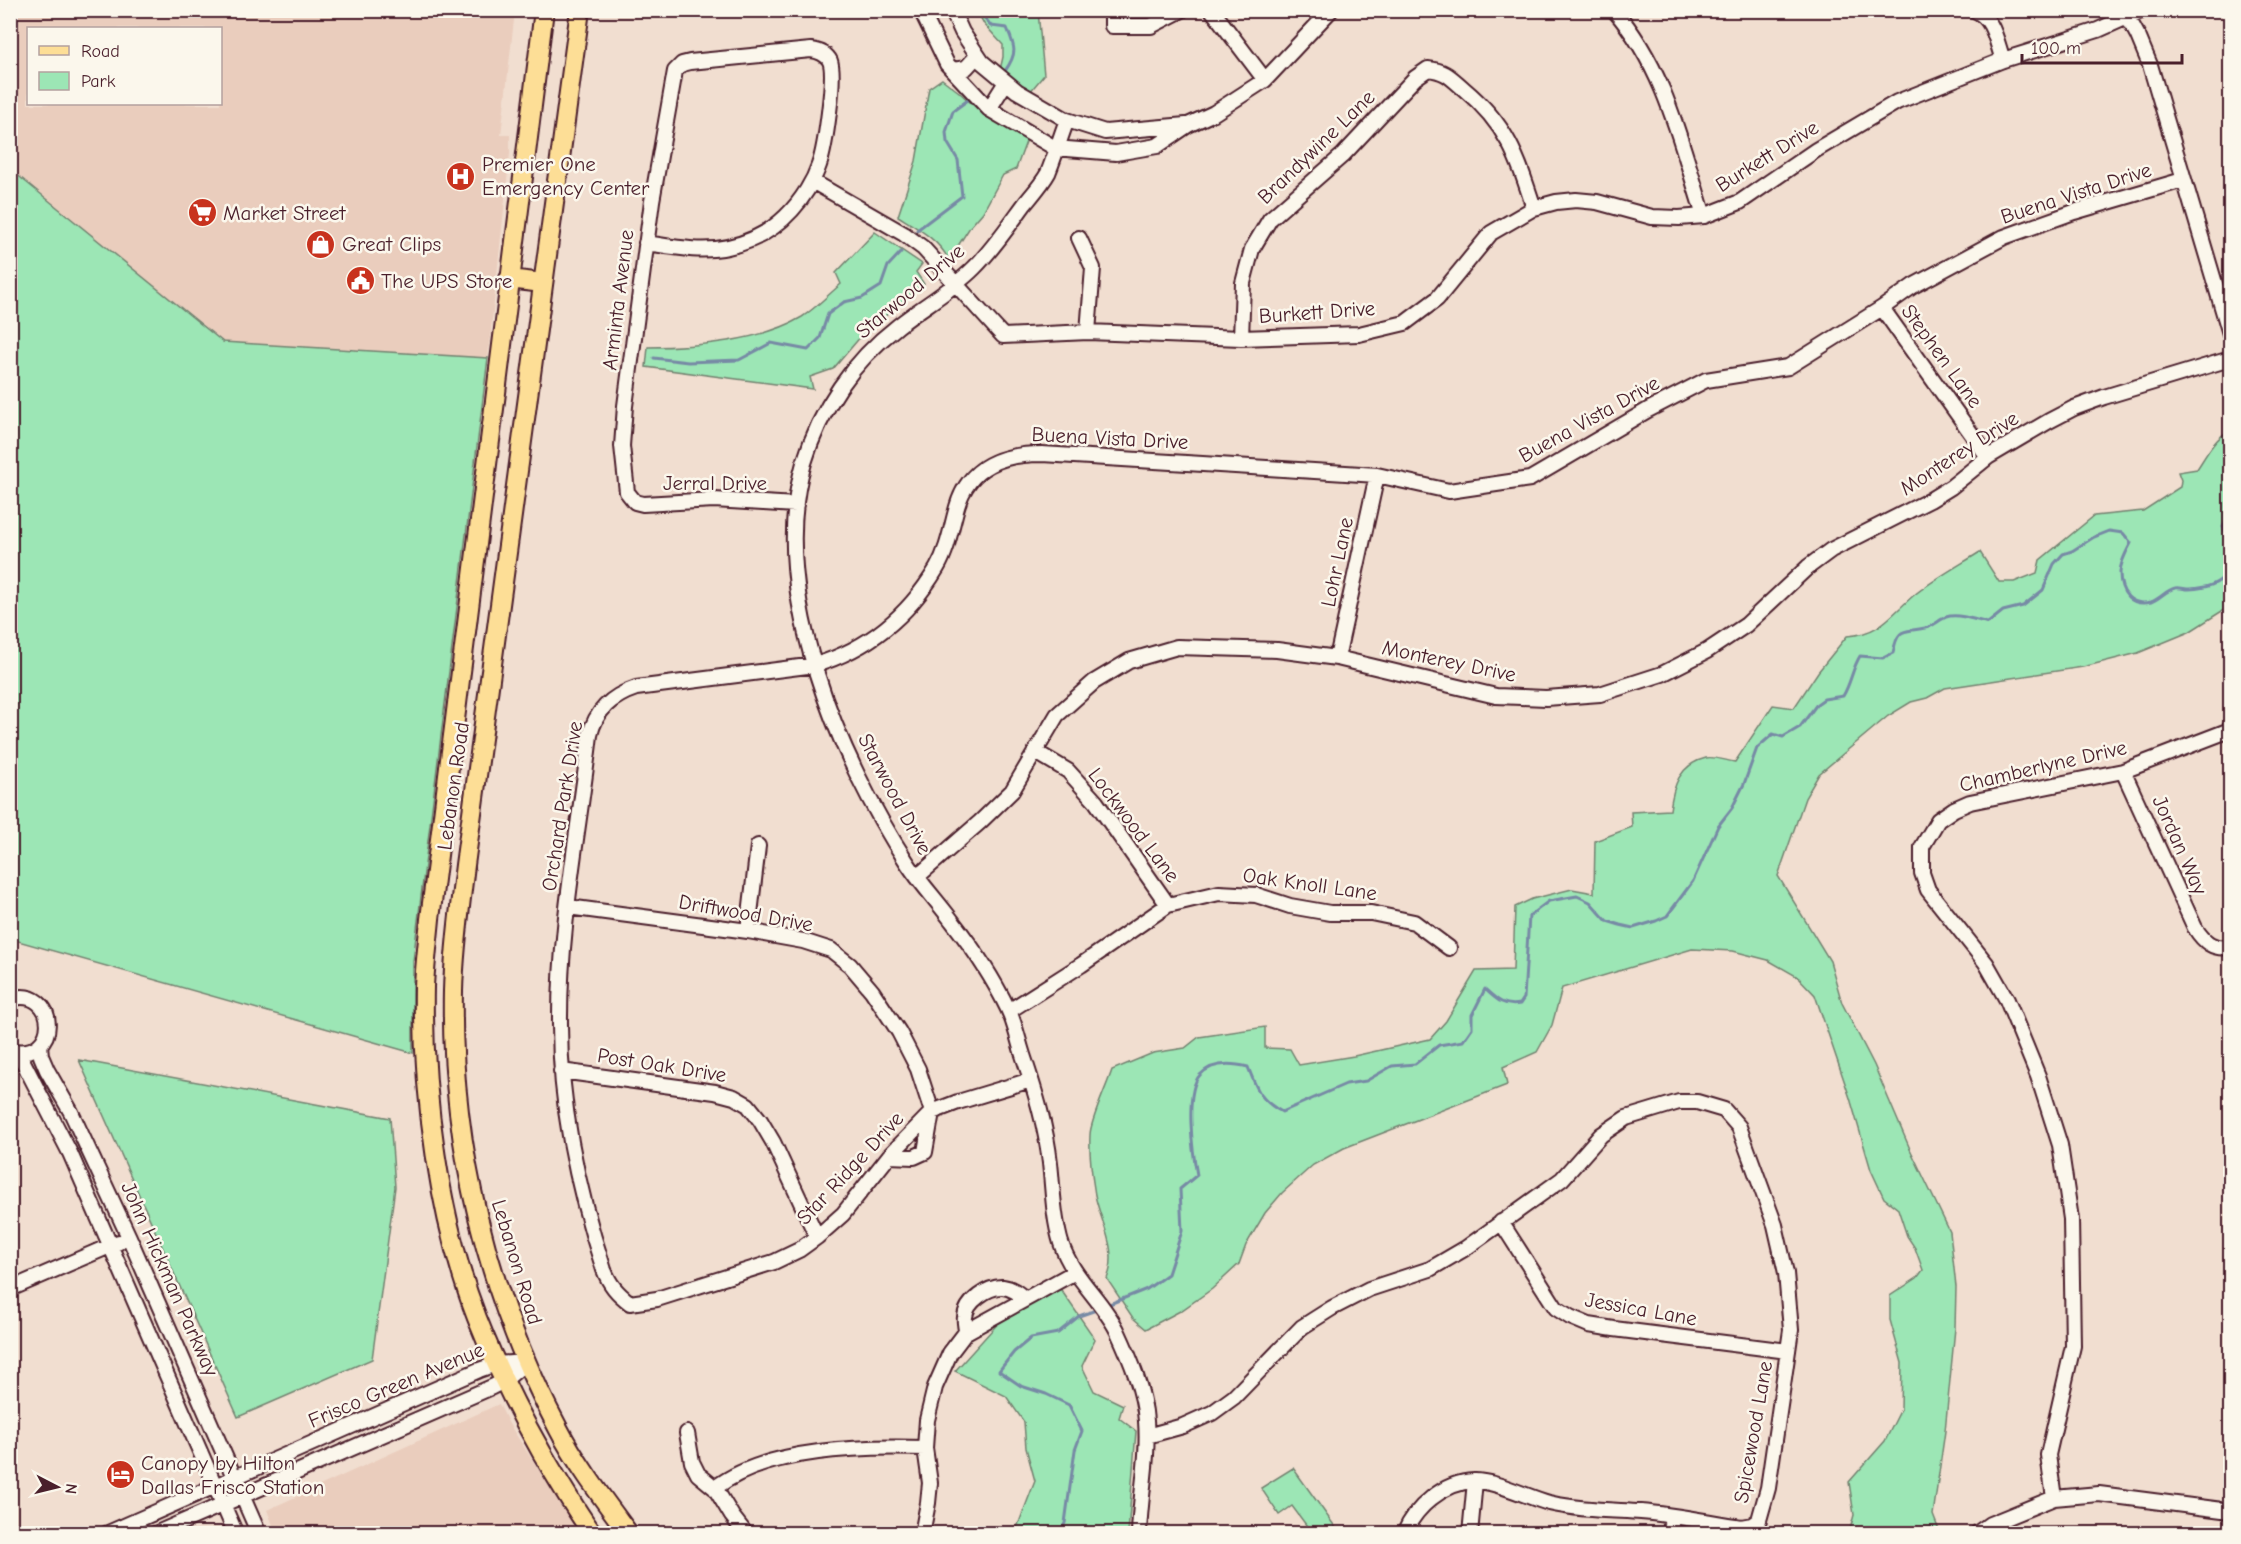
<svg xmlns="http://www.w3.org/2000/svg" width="2241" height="1544" font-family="'Comic Neue',sans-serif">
  <rect width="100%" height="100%" fill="#f1ded0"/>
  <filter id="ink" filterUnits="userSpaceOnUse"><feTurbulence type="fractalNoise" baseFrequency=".0167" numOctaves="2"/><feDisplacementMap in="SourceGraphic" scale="12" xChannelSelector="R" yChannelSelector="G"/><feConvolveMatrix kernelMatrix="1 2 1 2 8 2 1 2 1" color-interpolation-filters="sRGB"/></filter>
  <g filter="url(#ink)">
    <path fill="#eacdbd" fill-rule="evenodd" d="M10,11H515L501,135H510V153L488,358L223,342L11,169ZM28,28H220V104H28Z
      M499,1404L509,1424L580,1533H276L267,1510Z"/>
    <path fill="#9ce6b5" stroke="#738270" stroke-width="1.5" d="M977,11H1038L1044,75L1029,93L1000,70L1003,57V45L984,24Z
      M942,79L959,92L985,116L1027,139L1016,169L1003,175L983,212L970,227L949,260C938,239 917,228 898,216L916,161L929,88Z
      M10,169L223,342L488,358L413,961V1053L11,939Z
      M875,232L922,264L916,272L924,284L862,335L833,369L810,377L813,389L646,367L648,347C695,347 762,341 802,317C816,308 829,294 841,284L836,273Z
      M2230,430V606L2189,632L2138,653L2083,667L1945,688L1927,698L1911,702L1888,716L1819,774L1805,798L1778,876L1830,961L1842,1003L1874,1065L1910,1149L1950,1232L1956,1287L1955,1328L1945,1431L1933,1515L1940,1533H1849L1854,1515L1849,1482L1885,1441L1901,1409L1902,1363L1890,1320V1296L1917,1278L1923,1270L1915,1248L1907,1236L1898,1209L1884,1198L1871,1170L1850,1098L1815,995L1798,977L1768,960L1733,951L1692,949L1562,988L1552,1025L1537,1052L1503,1067L1507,1085L1344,1148L1313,1165L1282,1193L1265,1213L1246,1245L1239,1264L1212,1289L1182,1310L1146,1329L1133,1318L1107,1279C1119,1250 1101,1224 1095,1195C1092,1177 1089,1154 1090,1135C1090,1121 1107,1086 1112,1070L1153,1053L1185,1048L1199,1037L1265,1027V1048L1290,1049L1299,1065L1354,1056L1430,1039L1446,1021L1476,971L1513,970L1515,907L1532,899L1572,889L1594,893L1595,841L1632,827L1631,812L1670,810C1673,786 1679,765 1706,758C1714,756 1727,761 1735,762L1773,705L1794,708L1818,672L1847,636C1880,634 1890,616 1913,596C1934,579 1958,566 1980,552L1999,582H2014L2037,573L2040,560L2094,516L2143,511L2180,487L2181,480L2178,472L2197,469C2207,454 2214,439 2230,430Z
      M79,1060L390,1118L395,1187L372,1359L238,1417Z
      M1059,1287L1095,1339L1082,1366L1094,1391L1123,1405L1119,1418L1136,1431L1128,1533H1015L1035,1481L1026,1448L1024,1422L1006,1396L955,1371L1001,1320Z
      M1293,1468L1336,1528V1532L1312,1533L1292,1506L1279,1515L1261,1488Z"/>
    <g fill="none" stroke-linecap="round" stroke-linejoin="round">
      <path stroke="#778aa5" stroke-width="3" d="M979,10L991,26L1007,28C1015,47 1018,53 1005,71
        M917,230L962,196L958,160L947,142L946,132L953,111L968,100
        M654,358L688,362L739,360L771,343L808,350L820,338L828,314L844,302L862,298L881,286L888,266L901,252
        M1107,1305L1147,1289L1168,1274L1182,1231L1180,1189L1197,1175C1193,1154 1184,1092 1200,1075C1213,1061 1232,1063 1248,1067C1257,1090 1260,1100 1282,1112L1346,1084L1366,1081L1392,1066L1415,1064L1439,1045L1463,1041L1472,1028V1015L1485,989C1497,1000 1504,1007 1520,1004L1524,998L1529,916L1549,901L1577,896L1590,902L1607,921L1620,925L1633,928L1656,921L1667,916L1693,881L1718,826L1732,808L1744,784L1757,748L1773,734L1783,737L1800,727L1817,704L1824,699L1843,696C1851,683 1852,669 1860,656L1883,658L1893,653C1898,626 1904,633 1925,628C1932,627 1939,620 1946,617C1959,613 1975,620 1988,623L2003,611L2023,606L2043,590L2054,564L2063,554L2072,551L2094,537L2109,531L2123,533L2131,543C2126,552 2120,563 2120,573C2120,593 2131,607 2151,602C2160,599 2166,590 2175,588C2179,587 2185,589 2189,589C2207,588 2218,585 2230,571L2227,537L2223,527L2230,514
        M1060,1534L1065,1523L1075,1450L1082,1431L1069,1405L1046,1394L1021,1386L999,1371L1014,1352L1031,1338L1058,1333L1079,1316L1099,1309"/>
      <defs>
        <path id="minor" d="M921,10L947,64L989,109L1055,148L1116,153L1157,146L1188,125L1214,113L1265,80L1331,10
          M952,10L962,32L982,62L1017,91L1067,120L1105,132L1186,125
          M1112,10V26H1151L1182,10
          M1212,10L1265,80
          M1614,10C1665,68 1681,144 1704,216
          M1974,10C1994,18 1996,41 2003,60
          M2125,12L2138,36L2150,65L2230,334
          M953,70L966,68L977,56
          M989,109L1006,82
          M1067,120C1060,138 1055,156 1048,173C1042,184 1032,195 1024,205C1008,227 993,249 974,268C951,291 923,306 898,326C853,361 820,409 804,463C767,590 839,759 908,864C921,884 938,902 952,921C973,948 993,978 1008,1009C1015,1023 1018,1040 1023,1055C1035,1091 1046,1126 1050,1163C1053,1190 1053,1216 1061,1243C1072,1277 1101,1299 1117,1330C1130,1358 1144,1391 1146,1421C1149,1459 1140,1496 1139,1534
          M812,181L904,234L923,248L1003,336L1088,332L1241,338L1359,334L1405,323L1437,299L1491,233L1534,208L1556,202L1576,200L1597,202L1652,217L1679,218L1704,216L1740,202L1816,150L1897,102L2003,60L2098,30L2143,10
          M1079,238L1093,268L1088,332
          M646,243C673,247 701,253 728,247C762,240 789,219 807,190C812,182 816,174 819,165C825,149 836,75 830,61C826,53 819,51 811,50L690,62L682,64L675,71L652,201L625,406L622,446L627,492L635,502L643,504L714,500L796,505
          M1882,308L1988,457
          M1241,338L1243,283L1252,249L1270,219L1343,155L1415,78L1428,69C1446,71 1450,77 1464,89C1507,125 1517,156 1534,208
          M1337,658L1377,475
          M1036,752L1068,771L1096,802L1168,905
          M2123,771L2195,928C2204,942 2213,950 2230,947
          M917,877L980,822L1012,791L1057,715L1094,682L1129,661L1177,647L1277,650L1337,658L1496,696L1546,698L1600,694L1662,674L1707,651L1746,625L1808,567L1831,550L1930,500L1951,487L1988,457L2049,421L2074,408L2104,397L2230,359
          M568,907L748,931L803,941L831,950L850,965L872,991L899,1032L918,1069L932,1112L925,1152L914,1157L889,1156
          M748,931L758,846
          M10,999C59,984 62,1063 10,1050
          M1009,1011L1081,965L1168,905L1219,893L1256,895L1290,906L1330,913H1371L1414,922L1449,948
          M40,1044L41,1056L47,1070L71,1112L129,1237L259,1534
          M18,1052L70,1153L236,1534
          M561,1071L715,1092L734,1097L748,1105L760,1120L773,1142L817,1237
          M1031,1080L958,1102L932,1112L889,1156L843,1214L817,1237L799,1250L774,1262L657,1299L630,1303C617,1293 610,1285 604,1270C578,1191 560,1108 560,1025C559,927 579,831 590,735C596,710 612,696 636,688L815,665C868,649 909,615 937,568C948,549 951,528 957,507C969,465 1003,454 1042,454L1377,475L1449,491L1530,479L1648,410L1706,380L1788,367L1882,308L1913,286L2004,237L2074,212L2183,180
          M1501,1222L1556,1308L1570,1317L1589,1325L1614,1329L1788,1351
          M10,1289L119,1242
          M966,1332C966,1327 964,1322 965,1317C966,1302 988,1286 1003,1287C1012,1288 1018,1293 1024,1298
          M687,1433L692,1462L698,1474L715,1488L732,1516L746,1534
          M1147,1436L1183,1426L1212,1413L1234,1397L1302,1327L1332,1308L1369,1289L1430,1269L1466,1248L1562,1179L1601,1135L1626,1118L1679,1102H1697L1724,1110L1739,1127L1775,1225L1786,1273L1791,1330L1768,1488L1759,1520L1752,1525L1741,1527C1708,1522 1675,1515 1641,1512C1610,1510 1579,1510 1549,1503C1527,1497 1497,1481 1474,1481C1444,1482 1415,1507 1404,1534
          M715,1488C766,1448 863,1446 925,1448
          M2054,1498L2048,1455L2073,1346L2071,1219L2060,1145L2038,1076L2007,1000L1986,963L1928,890L1922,873V847L1938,820L1954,809L1970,802L2123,771L2230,730
          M106,1534L479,1370L496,1364L526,1362
          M155,1534L492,1387L504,1381L526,1362
          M922,1534L928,1503L930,1483L925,1448L927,1420L935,1387L950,1353L966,1332L1075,1272
          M1470,1534L1475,1481
          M1670,1534L1672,1516
          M1976,1534L1990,1524L2054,1498L2099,1494L2230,1511"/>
        <path id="major" d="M544,10L430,919C428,941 425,964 424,987C422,1091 439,1220 477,1318C495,1364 517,1409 542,1453C558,1480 574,1508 593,1534
          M580,10L465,865C460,907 454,949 453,991C450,1143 487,1294 558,1428C577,1465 604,1500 629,1534
          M509,279L543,283"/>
      </defs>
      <use href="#minor" stroke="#4a1f2b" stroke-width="18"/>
      <use href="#major" stroke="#4a1f2b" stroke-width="22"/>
      <use href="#minor" stroke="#fbf7ec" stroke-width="14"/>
      <use href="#major" stroke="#fdde96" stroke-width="18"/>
    </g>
  </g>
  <defs>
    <symbol id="hospital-disc" viewBox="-11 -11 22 22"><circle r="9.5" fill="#c8321e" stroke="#fbf7ec"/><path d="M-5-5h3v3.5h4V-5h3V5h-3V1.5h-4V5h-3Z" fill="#fff"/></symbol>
    <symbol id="supermarket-disc" viewBox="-11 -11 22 22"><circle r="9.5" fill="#c8321e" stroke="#fbf7ec"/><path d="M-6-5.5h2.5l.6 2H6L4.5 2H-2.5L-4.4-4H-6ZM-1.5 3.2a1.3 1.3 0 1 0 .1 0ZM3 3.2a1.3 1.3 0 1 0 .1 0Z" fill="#fff"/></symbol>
    <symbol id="shop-disc" viewBox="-11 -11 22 22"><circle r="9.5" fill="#c8321e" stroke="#fbf7ec"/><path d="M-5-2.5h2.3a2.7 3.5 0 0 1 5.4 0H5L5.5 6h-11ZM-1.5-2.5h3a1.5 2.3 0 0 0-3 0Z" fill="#fff"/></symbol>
    <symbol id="civic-disc" viewBox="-11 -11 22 22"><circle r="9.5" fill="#c8321e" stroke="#fbf7ec"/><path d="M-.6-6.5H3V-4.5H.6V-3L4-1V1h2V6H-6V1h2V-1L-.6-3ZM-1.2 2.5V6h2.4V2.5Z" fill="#fff"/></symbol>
    <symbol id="hotel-disc" viewBox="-11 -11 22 22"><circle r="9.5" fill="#c8321e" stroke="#fbf7ec"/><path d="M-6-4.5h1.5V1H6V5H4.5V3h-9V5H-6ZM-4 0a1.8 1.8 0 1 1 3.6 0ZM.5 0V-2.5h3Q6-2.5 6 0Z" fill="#fff"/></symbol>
  </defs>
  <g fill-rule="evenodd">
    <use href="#hospital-disc" x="444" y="160" width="33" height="33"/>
    <use href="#supermarket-disc" x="186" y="196" width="33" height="33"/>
    <use href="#shop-disc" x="304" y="228" width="33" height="33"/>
    <use href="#civic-disc" x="344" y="264" width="33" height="33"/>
    <use href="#hotel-disc" x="104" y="1458" width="33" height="33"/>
  </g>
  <g text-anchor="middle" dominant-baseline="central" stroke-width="5" stroke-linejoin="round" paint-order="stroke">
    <g font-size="21" fill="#4a1f2b" stroke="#fbf7ec">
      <text transform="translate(1316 147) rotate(-44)">Brandywine Lane</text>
      <text transform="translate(1767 156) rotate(-32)">Burkett Drive</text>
      <text transform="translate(2076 193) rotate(-18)">Buena Vista Drive</text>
      <text transform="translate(910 291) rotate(-40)">Starwood Drive</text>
      <text transform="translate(618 300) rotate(-83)">Arminta Avenue</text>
      <text transform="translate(1317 312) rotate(-4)">Burkett Drive</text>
      <text transform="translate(1942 356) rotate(54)">Stephen Lane</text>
      <text transform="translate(1589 419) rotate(-29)">Buena Vista Drive</text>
      <text transform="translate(1110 438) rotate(3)">Buena Vista Drive</text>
      <text transform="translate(1959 453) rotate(-33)">Monterey Drive</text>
      <text x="715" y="483">Jerral Drive</text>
      <text transform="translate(1337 562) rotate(-78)">Lohr Lane</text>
      <text transform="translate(1449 661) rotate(12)">Monterey Drive</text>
      <text transform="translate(2043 766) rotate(-13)">Chamberlyne Drive</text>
      <text transform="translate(453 786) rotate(-82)">Lebanon Road</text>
      <text transform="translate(895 794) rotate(62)">Starwood Drive</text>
      <text transform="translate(562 806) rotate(-81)">Orchard Park Drive</text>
      <text transform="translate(1134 825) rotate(53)">Lockwood Lane</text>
      <text transform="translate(2180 845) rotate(66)">Jordan Way</text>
      <text transform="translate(1310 884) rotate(8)">Oak Knoll Lane</text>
      <text transform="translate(746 913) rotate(10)">Driftwood Drive</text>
      <text transform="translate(662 1065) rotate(9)">Post Oak Drive</text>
      <text transform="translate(850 1168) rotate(-47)">Star Ridge Drive</text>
      <text transform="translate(517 1262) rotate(73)">Lebanon Road</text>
      <text transform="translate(170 1279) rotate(66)">John Hickman Parkway</text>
      <text transform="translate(1641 1309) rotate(10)">Jessica Lane</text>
      <text transform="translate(396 1385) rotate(-23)">Frisco Green Avenue</text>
      <text transform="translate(1753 1432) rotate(-80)">Spicewood Lane</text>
    </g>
    <g font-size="21" fill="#4a1f2b" stroke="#fbf7ec" text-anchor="start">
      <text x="482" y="164">Premier One<tspan x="482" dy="24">Emergency Center</tspan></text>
      <text x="223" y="213">Market Street</text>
      <text x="342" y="244">Great Clips</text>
      <text x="381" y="281">The UPS Store</text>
      <text x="141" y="1463">Canopy by Hilton<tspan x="141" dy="24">Dallas Frisco Station</tspan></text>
    </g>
  </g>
  <rect width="2241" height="1544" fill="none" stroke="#fbf7ec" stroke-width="36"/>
  <rect x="18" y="18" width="2205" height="1508" fill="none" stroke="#4a1f2b" stroke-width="2" filter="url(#ink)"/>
  <rect x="27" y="27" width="195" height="78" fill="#fbf7ec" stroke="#b4a19f" stroke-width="1.5"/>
  <rect x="39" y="46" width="30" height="9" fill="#fdde96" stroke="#b4a19f" stroke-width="1.5"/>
  <text x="81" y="57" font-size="18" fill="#4a1f2b">Road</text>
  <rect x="39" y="72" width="30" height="18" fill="#9ce6b5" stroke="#b4a19f" stroke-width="1.5"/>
  <text x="81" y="87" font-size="18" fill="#4a1f2b">Park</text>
  <g transform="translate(57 1487) rotate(97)" stroke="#fbf7ec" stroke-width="4.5" paint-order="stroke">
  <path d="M0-4.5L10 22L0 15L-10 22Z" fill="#4a1f2b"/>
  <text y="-9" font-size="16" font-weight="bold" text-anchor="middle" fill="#4a1f2b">N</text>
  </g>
  <path d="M2022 54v9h160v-9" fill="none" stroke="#4a1f2b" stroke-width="3"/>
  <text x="2031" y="54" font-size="18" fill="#4a1f2b" stroke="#fbf7ec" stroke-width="4.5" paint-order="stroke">100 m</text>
</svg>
